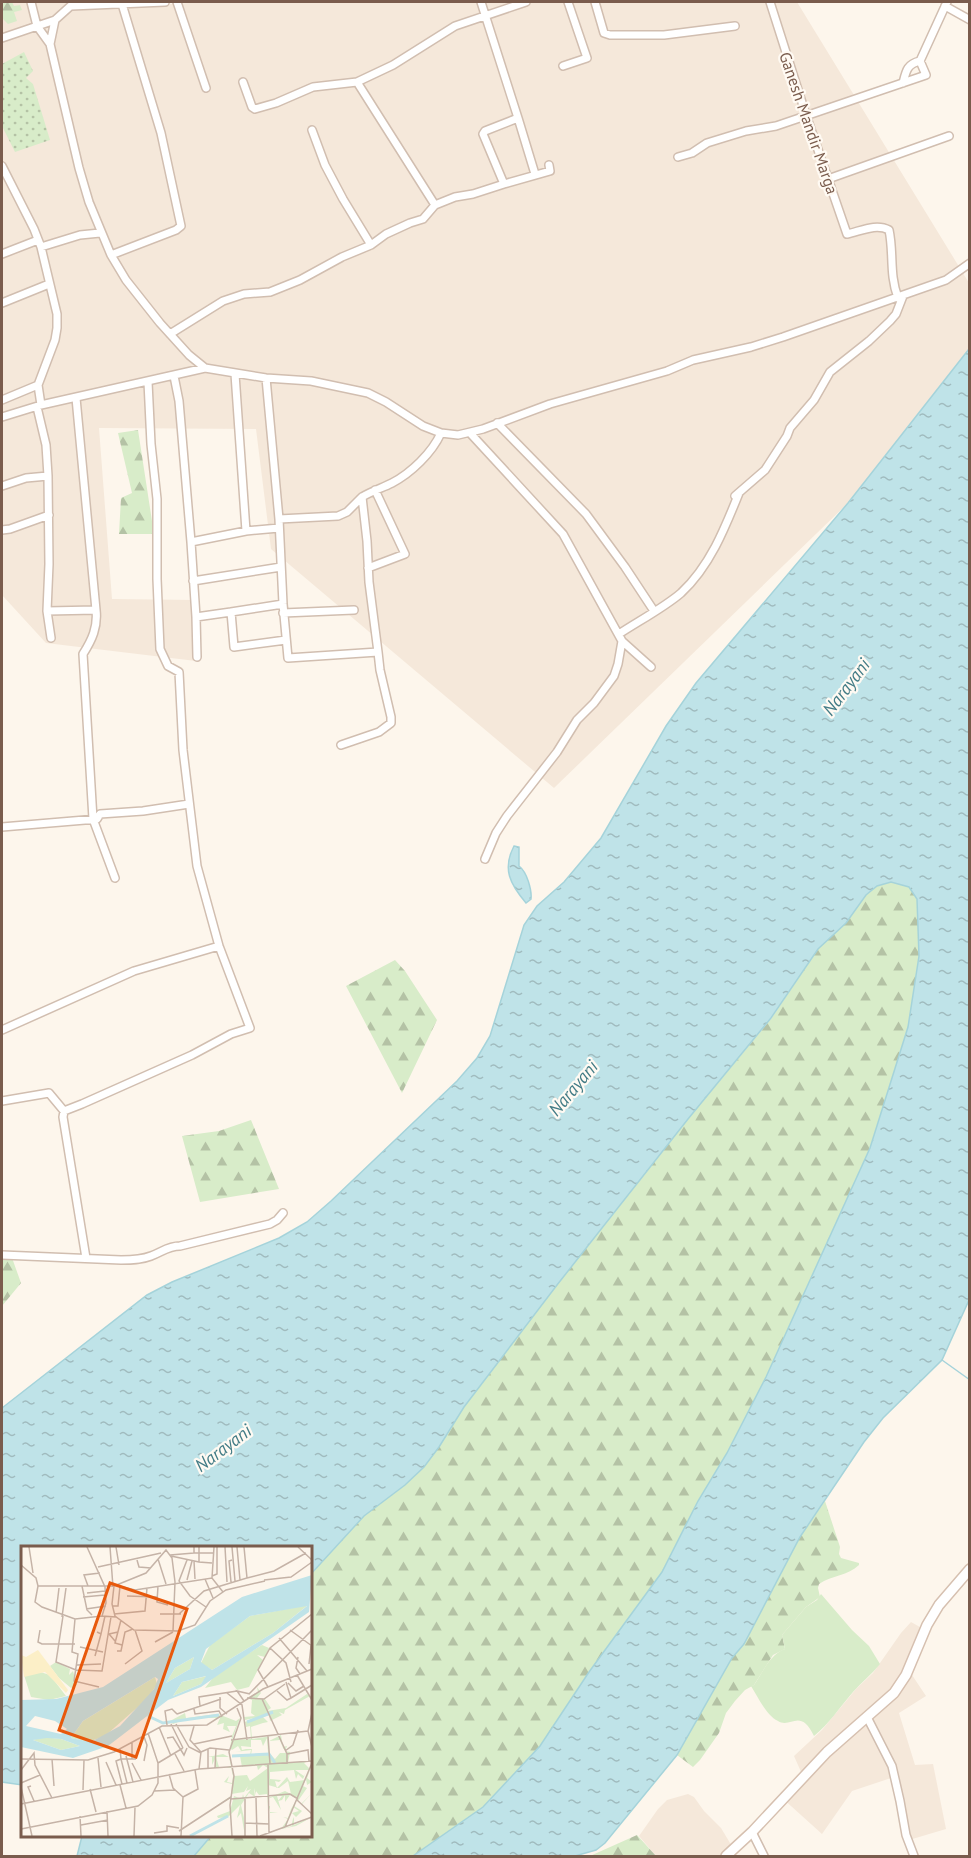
<svg xmlns="http://www.w3.org/2000/svg" width="971" height="1858" font-family="'PT Sans',sans-serif">
  <defs>
    <pattern id="grass-dots" width="8" height="8" patternUnits="userSpaceOnUse" patternTransform="scale(1.5)"><rect width="8" height="8" fill="#d8ecc9"/><path d="M2 2h.1M6 6h.1" fill="none" stroke="#b4c2a5" stroke-width="1.8" stroke-linecap="round"/></pattern>
    <pattern id="forest-firs" width="22" height="20" patternUnits="userSpaceOnUse" patternTransform="scale(1.5)"><rect width="22" height="20" fill="#d8ecc9"/><path d="M5 1l3.5 6h-7zM16 11l3.5 6h-7z" fill="#b4c2a5"/></pattern>
    <pattern id="water-ripples" width="26" height="14" patternUnits="userSpaceOnUse" patternTransform="scale(1.5)"><rect width="26" height="14" fill="#bfe3e8"/><path d="M2 4q2-2 4 0t4 0M15 11q2-2 4 0t4 0" fill="none" stroke="#a0bbbe"/></pattern>
  </defs>
  <rect width="100%" height="100%" fill="#fdf6ec"/>
  <path fill="#f5e8da" d="M2,2H120V7L207,2H797L969,283V349L848,503L554,788L271,549L256,429L99,428L112,599L195,600L196,661L46,643L2,595Z
    M911,1622L927,1631L912,1675L926,1696L899,1713L915,1765L933,1764L946,1829L909,1840L897,1776L852,1791L822,1834L781,1797L802,1774L794,1756L822,1730L856,1689L873,1673L901,1633Z
    M688,1794L694,1797L704,1811L721,1828L733,1848L734,1856H656L639,1836L658,1809L667,1800Z"/>
  <path fill="url(#grass-dots)" d="M24,52L33,71L26,78L33,84L50,140L15,152L2,126V64Z"/>
  <path fill="url(#forest-firs)" d="M2,2H12L14,6L20,5L22,10L14,12L17,21L8,24L2,18Z
    M138,430L154,534H119L121,498L132,493L118,433Z
    M891,882L909,887L917,899L919,956L908,1027L870,1148L766,1377L727,1453L698,1501L662,1572L589,1672L540,1746L483,1807L413,1856H194L211,1836H310L311,1574L364,1516L405,1485L424,1467L464,1407L557,1285L688,1119L771,1019L818,949L846,923L866,895L877,886Z
    M395,960L405,971L437,1020L402,1093L346,986Z
    M251,1120L279,1189L200,1202L182,1136L219,1131Z
    M2,1255H11L21,1283L2,1306Z
    M825,1501L840,1547L839,1554L841,1558L859,1563V1565C848,1576 832,1575 819,1584L818,1588L820,1597L806,1607L782,1635L785,1649L773,1655L754,1685L745,1690L735,1701L726,1713L719,1733L700,1760L693,1767L677,1755L732,1658L744,1644L800,1537Z
    M637,1835L656,1856H590Z"/>
  <path fill="#d8ecc9" d="M821,1594L852,1630L869,1646L880,1664C872,1674 862,1682 853,1692C840,1707 829,1724 814,1736C800,1707 791,1729 778,1721C766,1715 758,1697 751,1686L754,1685C763,1672 770,1654 785,1649L782,1635L806,1607L817,1600Z"/>
  <path fill="url(#water-ripples)" stroke="#a5d3da" stroke-width="1.5" d="M969,349V1300L942,1360L883,1418L864,1442L800,1537L744,1644L732,1658L677,1755L605,1843L596,1850L575,1856H413L483,1807L540,1746L589,1672L662,1572L698,1501L727,1453L766,1377L870,1148L908,1027L919,956L917,899L909,887L891,882L877,886L866,895L846,923L818,949L771,1018L688,1119L557,1285L464,1407L439,1447L424,1467L405,1485L364,1516L311,1574L310,1548H22V1785L2,1782V1408L147,1295L172,1282L279,1238L307,1222L331,1201L457,1081L477,1058L490,1036L524,925L537,906L564,882L601,838L666,726L696,683L848,503Z
    M514,846L519,847V866C527,872 532,890 531,899L526,903C510,884 502,869 514,846Z
    M82,1836H211L194,1856H77Z"/>
  <g fill="none" stroke-linecap="round" stroke-linejoin="round">
    <path stroke="#a5d3da" stroke-width="1.5" d="M942,1360L970,1380"/>
    <defs>
      <path id="street" d="M31,2L37,26L50,44
        M75,2L55,20L50,44L79,168L89,202L111,255L126,280L160,323L189,355L205,368L266,378L311,381L368,393L386,402L423,426L441,433L458,435L483,429L550,404L667,371L693,360L751,347L783,337L946,280L970,263
        M177,2L206,88
        M595,2L604,33L610,35H664L735,26
        M770,2L806,115L847,234C861,231 876,223 889,230C894,253 889,274 898,298
        M71,6L165,2
        M945,6L970,20
        M2,38L55,20
        M563,66L587,58L568,2
        M243,82L252,107L255,109L276,103L313,87L357,82L393,65L455,26L526,2
        M357,82L435,205
        M903,83C906,71 907,64 920,61L947,2
        M518,118L535,174
        M312,130L325,165L343,199L371,245
        M678,157L692,153L707,143L746,131L776,126L926,75L920,61
        M2,166L34,229L41,247L57,314V328L55,340L38,385L41,405L205,368
        M828,179L949,136
        M504,184L550,171L549,165
        M41,247L80,235L100,233
        M2,254L38,240
        M111,255L176,230L181,226L161,133L122,4
        M2,303L49,284
        M170,334L223,301L244,294L270,292L300,280L342,257L371,245L386,234L410,223L423,219L435,205L455,197L473,194L504,184L483,134L485,131L518,118L481,2
        M235,374L246,531
        M174,376L179,401L191,542
        M266,378L279,519L283,604L288,658L378,652
        M2,400L38,385
        M37,407L46,445L48,476L49,564L47,611L51,638
        M2,417L41,405
        M497,423L586,514L625,567L654,611
        M470,433L563,534L622,641L618,664L614,676L594,703L577,720L557,752L507,816L496,833L485,859
        M2,486L26,478L48,476
        M735,496L765,470L787,436L790,428L814,400L830,372L869,341L890,321L896,314L903,296
        M279,519L338,516L347,512L362,497
        M279,528L246,531L191,542L196,617L231,612L234,647L286,640
        M2,530L10,529L49,515
        M368,568L405,554L375,490
        M193,581L281,567
        M96,610C98,627 92,640 83,654L93,819L115,878
        M47,611L96,610L76,398
        M231,612L283,604
        M283,613L354,610
        M196,617L197,657
        M619,634C637,622 665,607 681,593C710,566 725,528 739,493
        M622,641L651,667
        M341,745L379,732L391,723V717L380,670L378,652L369,582L367,541L362,497C372,491 382,488 392,483C411,473 432,453 441,433
        M2,827L97,819L100,814L143,811L189,804
        M2,1030L134,971L219,946
        M2,1101L49,1093L64,1111L82,1104L192,1055L231,1034L250,1028L219,946L197,866L183,750L179,672L168,666L160,649L157,579V499L151,444L148,382
        M64,1111L63,1117L86,1258
        M2,1255L121,1260C131,1260 141,1260 151,1256C162,1252 168,1246 180,1246L270,1224L277,1220L283,1213
        M867,1717L892,1766L900,1801L906,1835L914,1856
        M752,1832L764,1856"/>
      <path id="secondary" d="M726,1856L752,1832L827,1752L894,1693L906,1675L927,1625L939,1605L970,1569"/>
    </defs>
    <use href="#street" stroke="#d1beb0" stroke-width="10"/>
    <use href="#secondary" stroke="#d6c0b0" stroke-width="12"/>
    <use href="#street" stroke="#fff" stroke-width="7"/>
    <use href="#secondary" stroke="#fff" stroke-width="9"/>
  </g>
  <g text-anchor="middle" dominant-baseline="central" stroke-width="4.5" stroke-linejoin="round" paint-order="stroke">
    <g font-size="16" fill="#7a5c4d" stroke="#fffaf3">
      <text transform="translate(809 123) rotate(71)">Ganesh Mandir Marga</text>
    </g>
    <g font-size="18" font-style="italic" fill="#437c86" stroke="#fffaf3">
      <text transform="translate(846 687) rotate(-53)">Narayani</text>
      <text transform="translate(573 1088) rotate(-50)">Narayani</text>
      <text transform="translate(223 1448) rotate(-37)">Narayani</text>
    </g>
  </g>
  <g transform="translate(21 1546)">
    <rect width="291" height="291" fill="#fdf6ec"/>
    <path d="M236,141L240,147L236,152L244,153L250,162L246,165L265,162L286,148L289,150L264,164L263,168L258,166L261,169L249,175L248,169L242,171L247,176L242,177L245,187L242,177L230,181L231,193L257,189L247,191L248,207L254,213L259,207H266L262,202L259,194L248,195L260,189L262,201L266,200L264,205L269,206L267,217L287,215L283,217L289,223L291,216L288,227L286,232L291,236L286,239L285,233L282,240L286,242L277,255L280,258L291,247L281,258L291,268L276,254L273,260L281,265L275,271L271,267L278,265L272,261L264,282L271,280V277L272,273L273,271V279L291,271L275,280L260,283L267,273L262,271L267,272L270,263L276,253L269,249L264,256V249L261,254L257,255L261,250H256L260,264L252,251L246,253L247,260H249V266L257,267H249V264L240,265L249,264L247,259L246,248L238,249L235,245V249L233,242L234,251L228,247L220,259L223,272L224,290L220,267L216,272L219,259L207,271L197,272L196,270L209,265L213,250L221,253L222,248L223,252L230,243L225,245L227,240L223,246L210,248V252L191,263L210,250L211,238L203,236L208,230L206,236L211,237L212,230L210,222H205L210,220L208,211H195L198,221L194,222L195,211L191,219V211H187L202,208L208,211L211,220L221,221L219,210H209L229,209L230,204L214,206L220,205L217,200L211,204L209,202L211,190L194,191L211,190L215,180H206L209,186L202,183L203,177L196,179L199,172H167L152,178L149,175L164,167L165,172L197,168L215,175L219,172L211,194L230,193L229,180L225,181L224,176L233,172L224,174L223,171L234,170L230,167L231,154L226,152L237,146ZM246,192L247,207L230,209L231,203H237H225L221,204L220,200L230,201V194H240L242,200ZM242,219L247,222L236,230L234,223L236,230L229,235L226,229L213,230L210,221L236,220L237,224ZM273,224L275,233L277,228L282,233L285,226L283,230L274,224H289L284,234L269,236L266,231L256,242L254,235L258,236L260,234L249,233V226ZM267,235L270,248L264,245L247,252V239L258,242Z" fill="#d8ecc9" fill-rule="evenodd"/>
    <path d="M287,59L252,87L191,124L180,117L189,99L229,70ZM241,99L248,102L244,111L236,109L242,114L228,141L216,144L210,136L184,142L195,128ZM173,111L169,123L145,137L154,122ZM35,116L49,123L48,129L52,125L56,139L50,142L38,132L29,120ZM16,125L29,129L45,150L28,154L10,151L3,129ZM186,130L180,138L152,150L161,136ZM134,131L136,138L127,152L84,190L67,196L50,192L62,175ZM22,191L40,193L59,200L40,204L12,194Z" fill="#d8ecc9"/>
    <path d="M17,104L47,144L45,147L24,126L3,131L0,109L5,111Z" fill="#fcefc7"/>
    <path d="M291,29L288,66L180,141L147,154L87,200L52,212L0,201V154L35,153L82,141L221,51ZM286,60L252,87L191,124L180,116L185,103L229,70ZM173,111L169,123L145,137L154,122ZM185,130L180,138L152,150L161,136ZM134,131L137,133L133,143L99,180L70,196L50,192L62,175ZM14,170L34,175L46,183L40,188L5,180ZM26,192L40,193L59,200L40,204L12,194Z" fill="#bfe3e8" fill-rule="evenodd"/>
    <path fill="none" stroke="#bfe3e8" stroke-width="3" d="M127,170L142,177L198,169M226,176L252,166M211,210L248,208L254,217M169,290L207,270"/>
    <path fill="none" stroke="#c5b3a7" stroke-width="1.5" d="M8,1L12,27M66,1L84,41L85,57L81,70L95,71M89,1L92,41M95,1L98,19M173,1V7H192M178,1V16L191,17M204,1L206,36M211,1L214,35M216,1L219,34M277,1L291,14M149,9L173,7M150,10L178,16M137,13L145,38M116,14L118,21L130,22M166,14L158,35L169,50L185,61M173,15L174,33M0,19L15,32L17,40H93M77,21L140,7M191,30L196,28V1M191,32L193,1M226,32L253,25L285,7M184,33L192,52M166,34L171,15M243,34L270,31L291,16M154,36L151,12L145,4L125,27L93,40L91,58L94,70L113,84L157,85L174,79L189,55L205,44L244,35M210,36L208,15L211,14M94,39L114,44L191,32L202,46M17,40L14,56L21,61L54,73L81,70M61,40L66,64L71,69M67,40L63,29L79,27M137,40L136,56L147,59M66,47L84,45M106,50L136,51M62,51L84,49M91,60H97L99,40M65,63L85,60M35,67L38,42M93,68L124,65L126,42M139,68H160M158,68L183,45L226,32L223,1M42,70L35,116L55,124M41,71L45,42M54,73L51,106L57,108L53,135L78,141M100,74L94,97L101,99M19,84L17,96L21,98H54M269,84L291,100M152,85L154,36M76,86L80,88L84,70M258,92L286,125M94,95L88,88L97,86M134,96L152,86M59,101L82,106M249,102L265,117L270,136M96,105H100L104,86L112,83M74,110L80,88M277,111L275,122L279,128M104,118L121,105L114,84M288,118L290,100M56,119L80,118M55,124L81,125L90,71M276,129L291,154M267,137L275,145L283,140M247,141L237,124L249,102L291,68M256,145L266,154L270,152L265,136M206,147L221,159L226,194M228,148L291,84M199,151V162L206,168M226,152L243,153L264,138M270,152L291,139M241,153L266,208V218M223,155L216,145L229,148M179,160L178,151L216,145M173,163L174,168L198,165L201,171M291,167L287,185L291,201M156,168L200,153M150,178L162,202M155,178L168,201L180,207M146,179L144,165L151,163L156,168M173,180L169,194L180,206L178,223M138,181L150,210M122,188L126,199L123,215M247,190L249,218M146,192L152,191L163,209L166,202M210,194L287,185M111,197V213H115M173,198L211,190M99,203L100,213H111M187,203V222M264,205L272,199L277,184M180,206L189,202L208,204M154,208L163,225M266,208L287,204L288,215M105,210L112,236M77,212L80,241M0,213L67,214L93,206L141,180L186,179L242,143L291,123M31,213L33,240M100,213L95,215L101,238M100,213L106,237M85,216L95,239M111,217L120,234M137,217L162,202M247,218L248,287M194,222L195,202M0,224L13,207L14,219L31,252M148,228L152,242L162,251L160,290M0,237L19,229M99,239L105,262M10,240L7,241L13,255M0,241L11,290M69,243L75,266M62,244L63,214M133,245L154,244M162,251L177,243L174,224M235,252L236,290M210,253L269,248L277,253M224,253V290M276,254L291,268M0,258L178,223L291,215M86,265L87,290M59,270L60,290M224,277L248,278M60,279L87,274M264,281L291,217M0,283L117,260L131,249L137,237V217L127,187M158,285L210,251M133,287L146,285V280L158,282M113,290L114,261M211,290L209,259L213,230L208,206L220,172L216,162M239,290L291,271"/>
    <path fill="#e8590c" fill-opacity="0.15" stroke="#e8590c" stroke-width="3" d="M89,37L166,63L115,211L38,184Z"/>
    <rect width="291" height="291" fill="none" stroke="#7a5c4d" stroke-width="3"/>
  </g>
  <rect width="971" height="1858" fill="none" stroke="#7a5c4d" stroke-width="6"/>
</svg>
